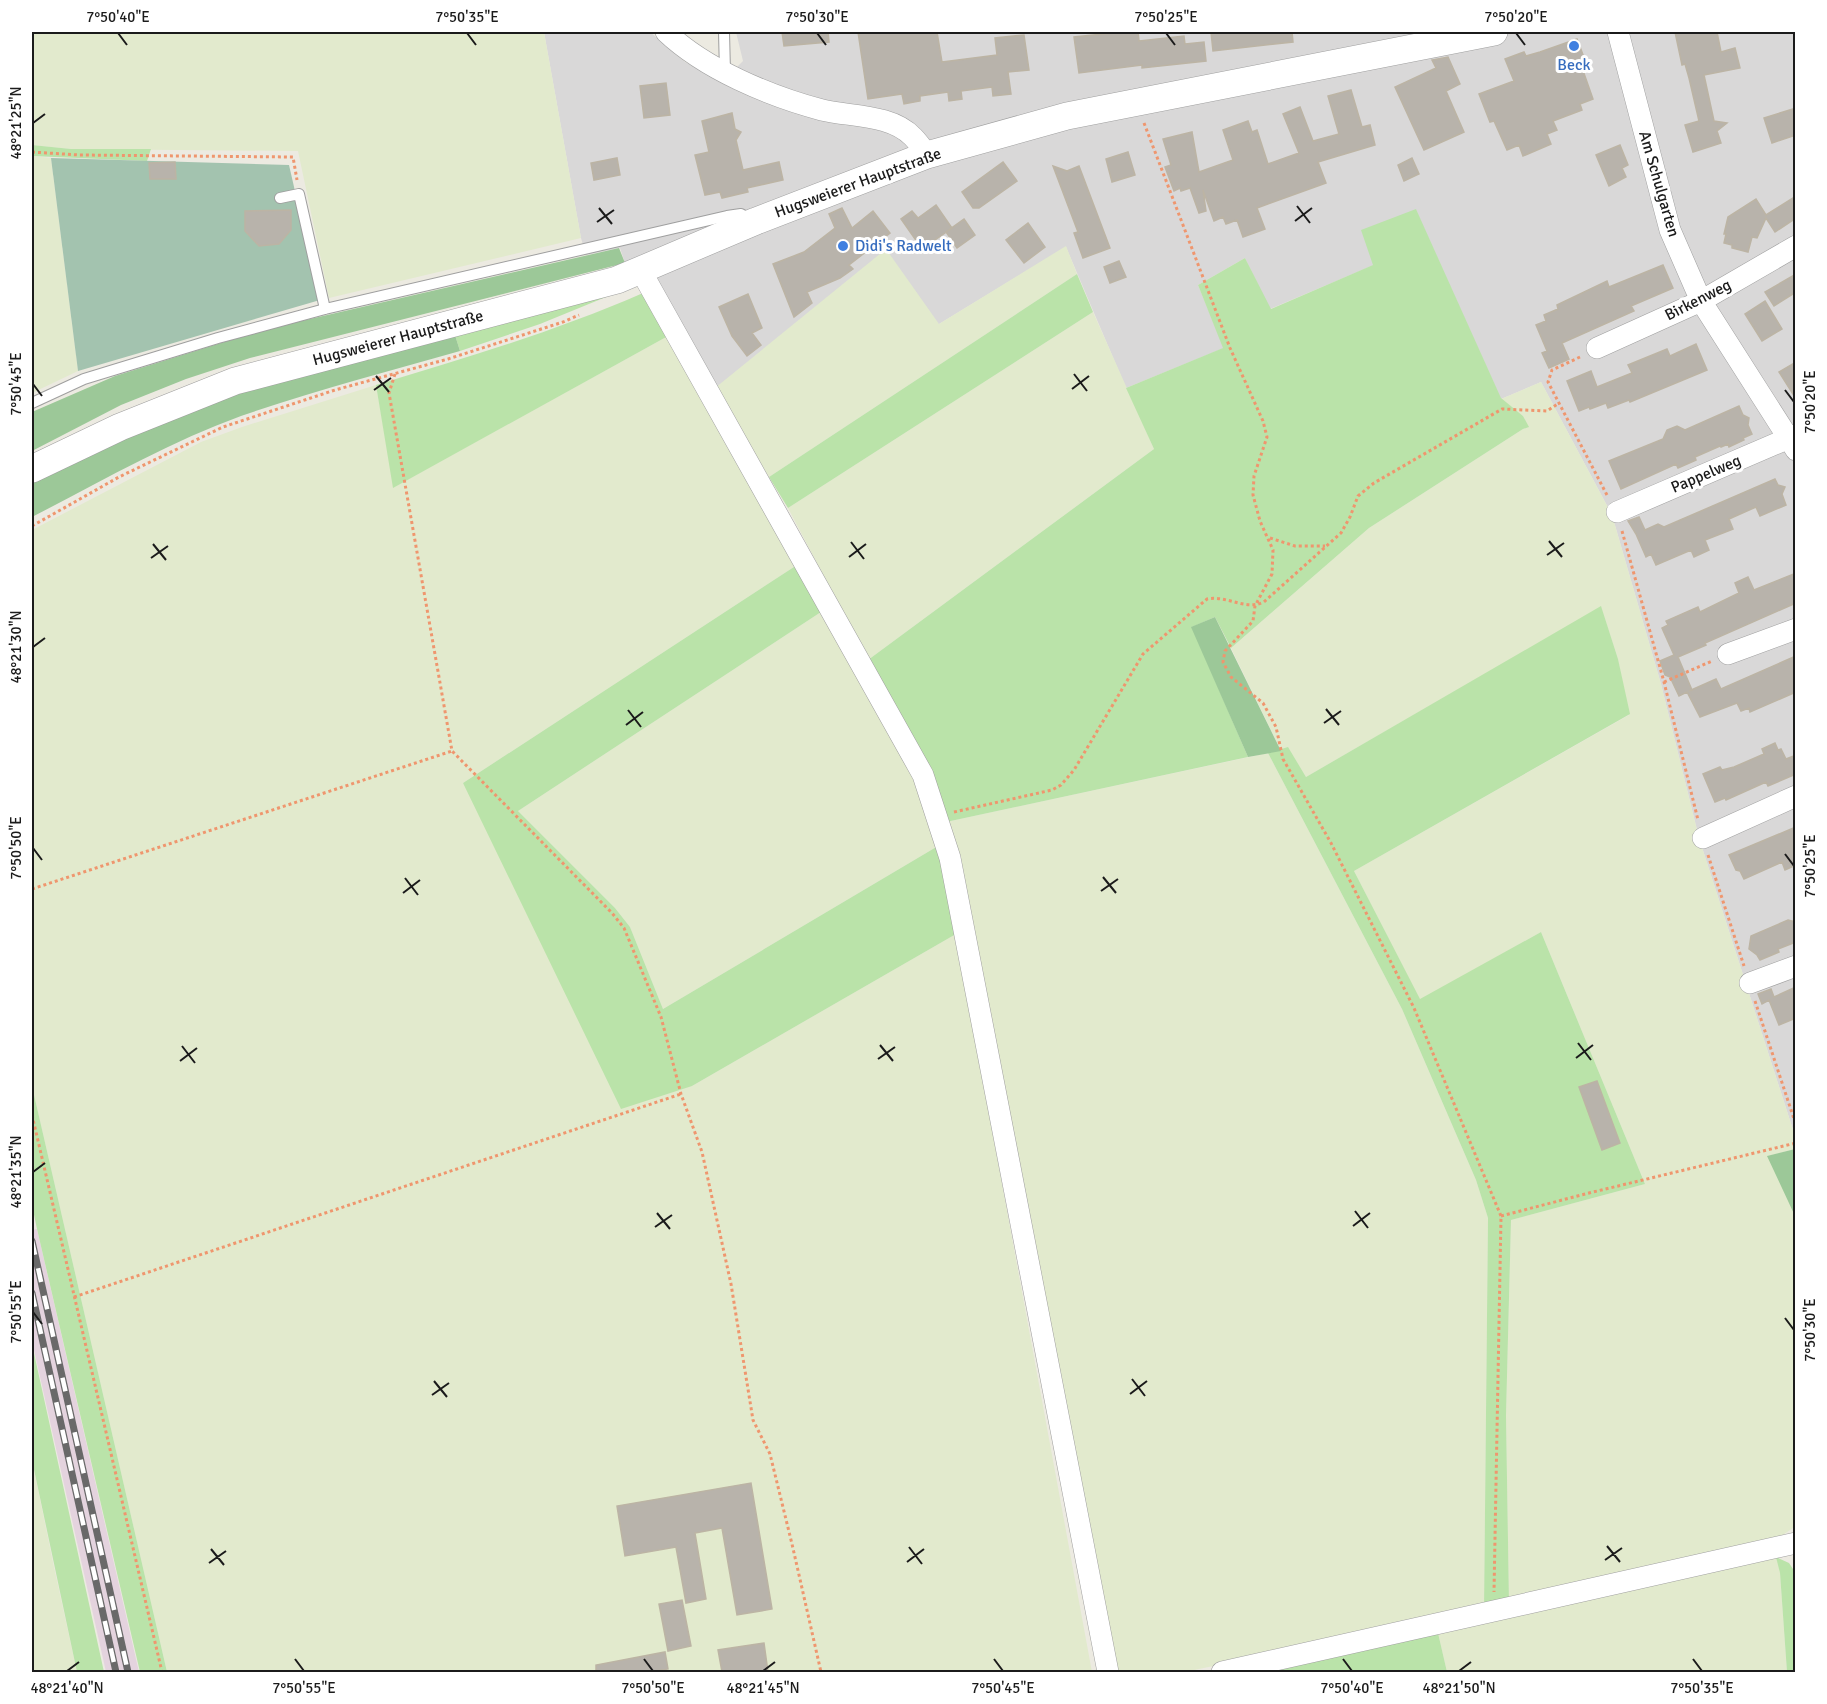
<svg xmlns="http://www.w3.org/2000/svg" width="1827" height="1704" font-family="Signika,sans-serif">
  <rect width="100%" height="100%" fill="#eceae1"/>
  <path fill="#d9d8d8" d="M544,32H650L685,62L722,82L743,61L736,32H1795V1136L1699,838L1661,684L1612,515L1541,382L1501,399L1416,210L1374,265L1270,309L1245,258L1198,285L1224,348L1126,388L1066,247L939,324L715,388L625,263L620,248L586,255L581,238Z"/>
  <path fill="#e4d3de" d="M37,1229L139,1672H106L32,1341V1230Z"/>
  <path fill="#e2eacd" d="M32,32H544L581,238L329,298L298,151L71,149L32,145Z
    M32,156L51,158L78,371L32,393Z
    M1066,246L1077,274L769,477L715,388L886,249L939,324Z
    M1093,312L1154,449L868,660L788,508Z
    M668,336L797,565L463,783L692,1086L956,934L1092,1672H167L32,1086V530L201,442L242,427L376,385L394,487Z
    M1541,382L1612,515L1661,684L1699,838L1795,1136V1149L1768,1156L1796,1216L1795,1524L1793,1528L1774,1541L1780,1573L1787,1672H1447L1438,1633L1509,1602L1506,1416L1511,1220L1645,1184L1541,932L1420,1000L1354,871L1629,715L1618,659L1601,607L1306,777L1288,748L1281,751L1231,648L1369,528L1523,429L1528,427L1523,416L1501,399Z
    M824,610L916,781L938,846L663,1009L630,927L615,908L518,811Z
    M1268,753L1402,1009L1476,1180L1488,1218L1484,1608L1185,1672H1118L946,822Z
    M32,1460L54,1567L77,1672H32Z"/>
  <path fill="#bae3a9" d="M32,145L71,149H151L147,161L32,156Z
    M1416,209L1501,398L1523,416L1529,427L1523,429L1369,528L1231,648L1215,617L1192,627L1248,757L946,822L868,660L1154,449L1126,388L1223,348L1198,285L1245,258L1271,309L1373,265L1361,230Z
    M1077,274L1093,312L788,508L769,477Z
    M628,288L540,324L460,351L455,335Z
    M643,293L668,336L393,488L376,385C466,358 556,331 643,293Z
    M797,565L824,610L518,811L615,908L630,927L663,1009L938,846L956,934L692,1086L621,1109L463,783Z
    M1601,606L1618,659L1630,714L1354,871L1420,999L1541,932L1645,1184L1511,1220L1506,1416L1509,1602L1484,1608L1488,1218L1476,1180L1402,1009L1268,753L1288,747L1306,777Z
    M32,1086L167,1672H140L37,1229L32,1205Z
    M32,1344L104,1672H77L32,1460Z
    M1776,1557L1789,1563L1795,1572V1672H1787L1780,1573Z
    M1438,1633L1447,1672H1259Z"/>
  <path fill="#9cc898" d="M619,248L625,263L250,358L186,379L121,405L32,451V412L115,376L262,330Z
    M455,335L460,351C387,372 313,391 241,416C169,442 100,482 32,517V482L97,449L263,384Z
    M1215,617L1281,751L1248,757L1191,627Z
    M1795,1149H1796L1795,1216L1767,1156Z"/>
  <path fill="#a3c3af" d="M51,158L289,165L320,300L78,371Z"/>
  <path fill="#b8b3ab" stroke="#bcb4a4" stroke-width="1.5" d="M782,32H828L829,42L784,46Z
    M858,32H937L942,62L997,55L995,38L1024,35L1029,70L1008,72L1011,94L993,96L992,87L961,91L962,99L949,101L948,92L920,96V101L904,104L902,94L868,99Z
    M1122,32H1138L1139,41L1184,36L1185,44L1204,42L1206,61L1142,68V65L1079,73L1074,37Z
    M1211,32H1292L1293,42L1213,51Z
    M1675,32H1717L1721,52L1735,48L1740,68L1704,75L1714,121L1727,123L1717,131L1721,143L1693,152L1685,125L1699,121L1689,78L1685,64L1682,65Z
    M1577,39L1585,60L1580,62L1593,99L1580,104L1582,110L1553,121L1557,130L1547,134L1551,144L1523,156L1519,145L1507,150L1494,121L1490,122L1479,94L1514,81L1505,59L1524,52L1526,56L1540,52Z
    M1448,57L1460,84L1446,91L1464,132L1424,150L1395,87L1436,68L1432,60Z
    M666,83L670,115L644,118L640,86Z
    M1351,90L1362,127L1370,125L1375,145L1318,162L1326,183L1257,208L1265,229L1243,237L1237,220L1226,224L1223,217L1214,221L1203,190L1206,211L1199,213L1190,188L1181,191L1180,188L1174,191L1165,167L1171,165L1163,139L1192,132L1199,172L1233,160L1223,130L1248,121L1252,132L1257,130L1268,164L1299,153L1283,114L1300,107L1313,141L1339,134L1328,96Z
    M1796,108V135L1772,143L1764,118Z
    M732,113L735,129L741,132L736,140L743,170L779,162L783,180L747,188L748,192L722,198L720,192L705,195L695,155L709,152L702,121Z
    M1620,145L1628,165L1622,168L1626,177L1609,186L1596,155Z
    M1128,152L1135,175L1112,182L1106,159Z
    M617,158L620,175L594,180L591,163Z
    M1412,158L1419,174L1404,181L1398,165Z
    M175,162L176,179H150L149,163Z
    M1003,162L1017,181L979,208H973L962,192Z
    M1053,166L1067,171L1079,166L1110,248L1083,258L1074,233L1078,232Z
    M1796,196V218L1775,232L1766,218L1757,238L1752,237L1748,252L1732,248V245L1724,243L1726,234H1724L1728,217L1756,199L1766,215Z
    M936,205L952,228L922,249L901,219L912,211L918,218Z
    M842,208L852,228L873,211L890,233L849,265L853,269L840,278L807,292L812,303L794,317L773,264L804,252L835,228L829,214Z
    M291,210V230L279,244L259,246L245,231V211Z
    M964,219L975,235L957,248L946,232Z
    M1028,223L1045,247L1024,263L1006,240Z
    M1119,261L1126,277L1110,283L1104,267Z
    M1663,265L1673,288L1631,306L1634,311L1562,343L1569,359L1549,368L1542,353L1547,351L1536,325L1546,321L1544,315L1558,309L1557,305L1607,281L1609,287Z
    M1796,274V292L1774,306L1765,292Z
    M748,294L762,328L752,333L761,345L747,356L732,336L719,307Z
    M1765,301L1782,329L1762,341L1745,314Z
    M1696,344L1707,370L1630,402L1629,400L1608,408L1606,403L1590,409L1589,407L1579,411L1567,381L1591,371L1597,387L1632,373L1628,365L1667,349L1670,356Z
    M1796,362V399L1779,372Z
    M1739,406L1743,415L1749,418L1748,425L1752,434L1743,438L1744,440L1729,447L1728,444L1721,447L1720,446L1695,457L1696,460L1678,468L1676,464L1621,489L1609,461L1663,439L1667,430L1677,426L1685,430Z
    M1775,479L1778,485L1785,487L1782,494L1786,505L1760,516L1756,507L1729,519L1733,529L1705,540L1709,550L1694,557L1691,550L1656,565L1651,554L1646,557L1636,534L1628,521L1639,517L1645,530L1658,524L1664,527Z
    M1796,573V603L1705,643L1706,645L1678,657L1692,690L1689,691L1716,679L1721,689L1796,656V692L1750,712L1749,708L1741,711L1737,703L1700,717L1687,692L1679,696L1670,677L1665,675L1660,661L1674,655L1662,628L1668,625L1666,621L1698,607L1700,612L1739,593L1735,583L1748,577L1754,590Z
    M1775,743L1778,750L1781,749L1786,759L1796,755V774L1768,786L1766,782L1726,800L1725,798L1715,802L1703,774L1720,767L1722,770L1734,767L1764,754L1762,749Z
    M1796,827V865L1785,870L1782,862L1744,879L1740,871L1736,870L1729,855Z
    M1788,920L1796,922V942L1778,949L1779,952L1760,960L1757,955L1749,949L1751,936Z
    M1796,987V1018L1779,1025L1769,1000L1762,1004L1758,994L1771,989L1774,997Z
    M1597,1081L1620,1143L1602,1150L1579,1087Z
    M751,1483L772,1609L737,1615L722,1528L695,1533L706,1599L686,1603L676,1547L625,1556L617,1506Z
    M682,1600L691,1646L668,1651L659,1604Z
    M764,1643L768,1672H722L718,1650Z
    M665,1652L668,1669L651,1672H596V1665Z"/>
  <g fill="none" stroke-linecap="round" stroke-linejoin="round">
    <defs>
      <path id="service" d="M724,32L725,72
        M280,198L299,194L325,309
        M32,403L84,379L218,338L325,309L727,216L741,214L748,218"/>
      <path id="minor" d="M666,32C705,69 769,96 822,110C851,117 891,114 913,137C918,142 923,149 927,155
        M1618,32L1670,230L1701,301L1796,450
        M641,271L923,775L950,858L1108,1672
        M1597,348L1701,301L1796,246
        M1617,512L1796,435
        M1728,654L1796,629
        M1703,838L1796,796
        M1750,983L1796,966
        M1222,1672L1796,1543"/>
      <path id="tertiary" d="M32,469L120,427L235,381L617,280L756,221L927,155L1067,116L1494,32"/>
    </defs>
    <use href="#service" stroke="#9f9f9f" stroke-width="12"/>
    <use href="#minor" stroke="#9f9f9f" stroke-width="22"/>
    <use href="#tertiary" stroke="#9f9f9f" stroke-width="28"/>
    <path stroke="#ef966e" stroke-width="3" stroke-dasharray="3 3" stroke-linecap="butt" d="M1144,123L1230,348L1263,421L1267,437L1254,476L1253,495L1260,521L1273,550L1272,574L1255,606L1253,621L1225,651L1223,662L1231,677L1263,703L1276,727L1283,759L1331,843L1414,1008L1501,1216L1494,1592
      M32,152L79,155L293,157L297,180
      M1580,357L1552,370L1548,382L1608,497
      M395,374L389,393L452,751L612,913L624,928L661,1017L681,1094L702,1152L731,1284L753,1420L770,1454L792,1544L821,1672
      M32,526L119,477L223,427L335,390L448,359L563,322L579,315
      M1622,531L1664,682L1698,820
      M1270,538L1295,546H1325
      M1664,682L1712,661
      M954,812L1052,790L1061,785L1074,770L1143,654L1207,599C1227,595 1245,611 1264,602L1341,533L1350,517L1358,496L1374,483L1502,409L1547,411L1559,403
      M1708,855L1744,966
      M32,889L452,751
      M1755,1001L1796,1125
      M32,1115L162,1672
      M1501,1216L1589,1193L1796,1143
      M74,1297L681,1094"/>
    <use href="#service" stroke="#fff" stroke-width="10"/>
    <use href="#minor" stroke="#fff" stroke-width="21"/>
    <use href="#tertiary" stroke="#fff" stroke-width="27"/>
    <defs>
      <path id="rail" d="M32,1241L128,1672
        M32,1293L116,1672"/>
    </defs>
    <use href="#rail" stroke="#696969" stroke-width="7"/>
    <use href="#rail" stroke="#fff" stroke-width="4.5" stroke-dasharray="14" stroke-linecap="butt"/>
  </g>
  <path fill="none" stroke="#1b1b1b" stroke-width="2" d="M118,33L127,45M467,33L476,45M817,33L826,45M1166,33L1175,45M1516,33L1525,45M33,123L45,114M1297,206L1310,223M599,208L612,224M1295,221L1312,208M597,222L614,210M1074,374L1087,391M376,376L389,392M33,384L42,396M1072,389L1089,376M374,390L391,378M1785,390L1794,402M1549,541L1562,557M851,542L864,559M153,544L166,560M1547,555L1564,543M849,557L866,544M151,558L168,546M33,647L45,638M1326,709L1339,725M628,710L641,727M1324,723L1341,711M626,725L643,712M33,848L42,860M1785,854L1794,866M1103,877L1116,893M405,878L418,895M1101,891L1118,879M403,893L420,880M1578,1043L1591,1060M880,1045L893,1061M182,1046L195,1063M1576,1058L1593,1045M878,1059L895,1047M180,1061L197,1048M33,1172L45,1163M1355,1211L1368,1228M657,1213L670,1229M1353,1226L1370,1213M655,1227L672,1215M33,1312L42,1324M1785,1318L1794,1330M1132,1379L1145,1396M434,1381L447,1397M1130,1394L1147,1381M432,1395L449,1383M1607,1546L1620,1562M909,1547L922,1564M211,1549L224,1565M1605,1560L1622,1548M907,1562L924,1549M209,1563L226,1551M295,1659L304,1671M644,1659L653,1671M994,1659L1003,1671M1343,1659L1352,1671M1693,1659L1702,1671M67,1671L79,1662M763,1671L775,1662M1459,1671L1471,1662"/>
  <g fill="#3f7fe0" stroke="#fff" stroke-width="2">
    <circle cx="1574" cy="46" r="6"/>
    <circle cx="843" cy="246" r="6"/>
  </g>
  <g text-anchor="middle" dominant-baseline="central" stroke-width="6" stroke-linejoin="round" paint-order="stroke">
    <g font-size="16" fill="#366cbe" stroke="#fff">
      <text x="1574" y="65">Beck</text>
      <text x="855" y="246" text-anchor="start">Didi's Radwelt</text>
    </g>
    <g font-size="16" fill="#1b1b1b" stroke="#fff">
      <text transform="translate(858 183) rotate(-20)">Hugsweierer Hauptstraße</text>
      <text transform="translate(1659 184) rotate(74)">Am Schulgarten</text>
      <text transform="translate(1698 300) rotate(-27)">Birkenweg</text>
      <text transform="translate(398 338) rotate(-15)">Hugsweierer Hauptstraße</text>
      <text transform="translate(1706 474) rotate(-23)">Pappelweg</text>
    </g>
  </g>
  <rect width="1827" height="1704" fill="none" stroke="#ffffff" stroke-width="66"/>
  <rect x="33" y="33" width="1761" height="1638" fill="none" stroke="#1b1b1b" stroke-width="2"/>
  <g font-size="15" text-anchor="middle" fill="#1b1b1b">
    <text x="118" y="22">7°50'40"E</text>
    <text x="467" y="22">7°50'35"E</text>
    <text x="817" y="22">7°50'30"E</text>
    <text x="1166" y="22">7°50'25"E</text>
    <text x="1516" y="22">7°50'20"E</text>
    <text transform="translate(16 123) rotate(-90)" y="5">48°21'25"N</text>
    <text transform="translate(16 384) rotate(-90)" y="5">7°50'45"E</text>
    <text transform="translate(1810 402) rotate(-90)" y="5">7°50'20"E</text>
    <text transform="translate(16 647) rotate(-90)" y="5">48°21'30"N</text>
    <text transform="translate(16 848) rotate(-90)" y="5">7°50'50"E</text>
    <text transform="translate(1810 866) rotate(-90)" y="5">7°50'25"E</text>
    <text transform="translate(16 1172) rotate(-90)" y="5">48°21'35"N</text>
    <text transform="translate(16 1312) rotate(-90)" y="5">7°50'55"E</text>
    <text transform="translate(1810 1330) rotate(-90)" y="5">7°50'30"E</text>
    <text x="67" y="1693">48°21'40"N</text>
    <text x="304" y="1693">7°50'55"E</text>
    <text x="653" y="1693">7°50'50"E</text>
    <text x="763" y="1693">48°21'45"N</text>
    <text x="1003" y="1693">7°50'45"E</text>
    <text x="1352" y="1693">7°50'40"E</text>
    <text x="1459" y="1693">48°21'50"N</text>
    <text x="1702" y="1693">7°50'35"E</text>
  </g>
</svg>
